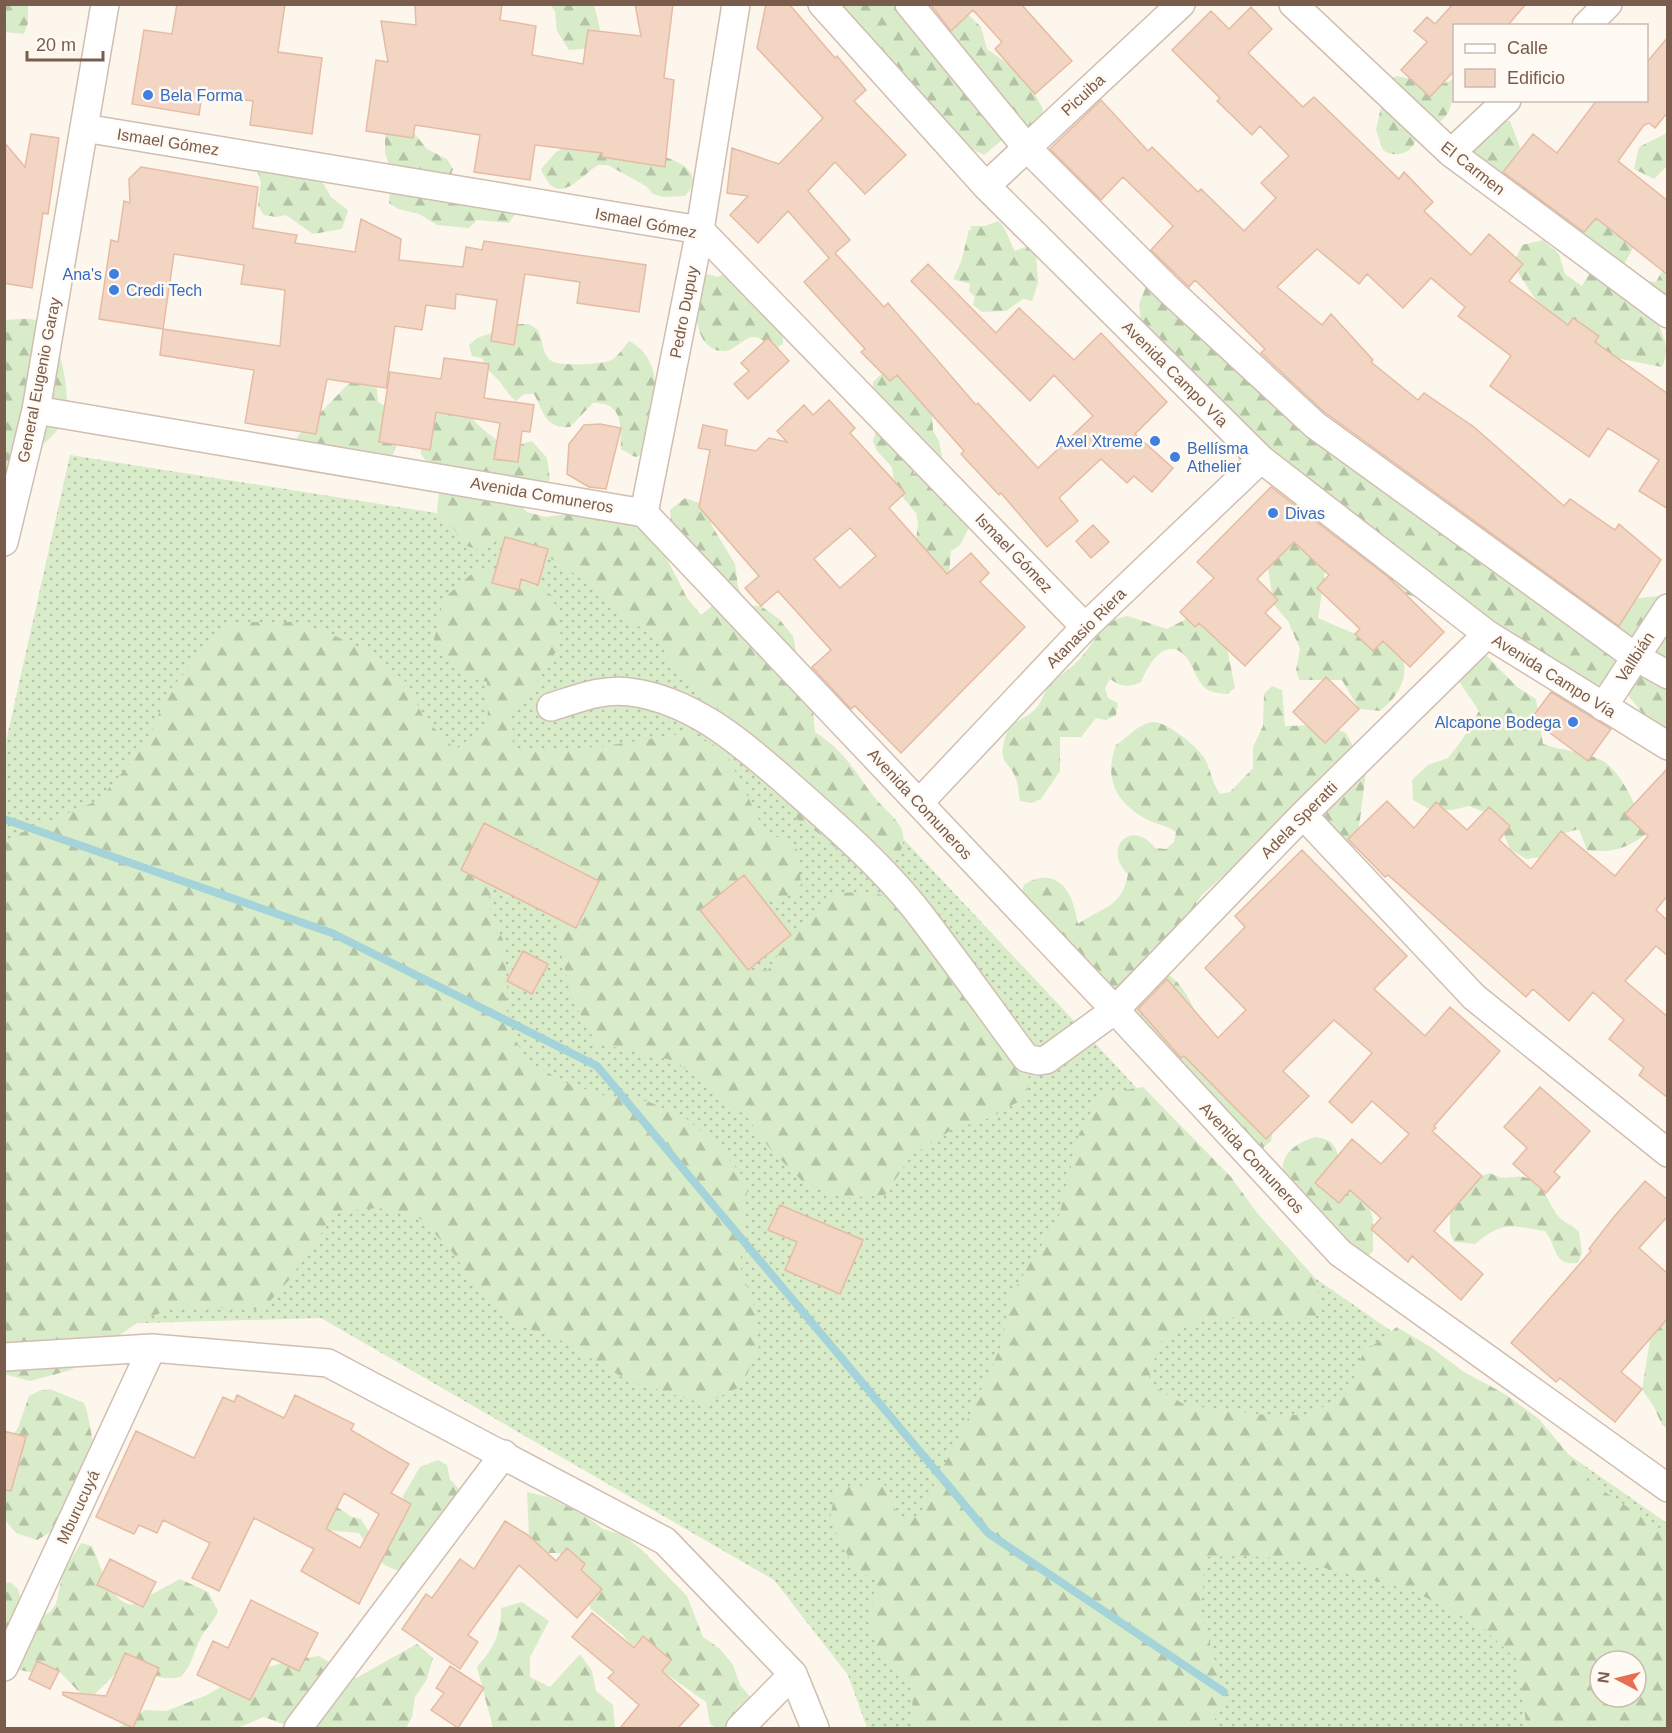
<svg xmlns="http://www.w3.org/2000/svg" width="1672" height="1733" font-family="Arial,sans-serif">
  <defs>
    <pattern id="grass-dots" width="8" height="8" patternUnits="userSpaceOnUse" patternTransform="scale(1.5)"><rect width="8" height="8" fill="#d8ecc9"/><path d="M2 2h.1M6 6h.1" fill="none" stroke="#b4c2a5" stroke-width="1.8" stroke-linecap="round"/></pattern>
    <pattern id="forest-firs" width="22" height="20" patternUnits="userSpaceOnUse" patternTransform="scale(1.5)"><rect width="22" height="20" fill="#d8ecc9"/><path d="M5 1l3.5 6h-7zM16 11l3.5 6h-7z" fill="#b4c2a5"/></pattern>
  </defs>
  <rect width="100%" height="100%" fill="#fdf6ec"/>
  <path fill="url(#grass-dots)" fill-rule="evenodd" d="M70,455L626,543L1315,1278L1667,1523V1728H867L848,1675L774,1580L321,1318L5,1327V746ZM1600,1661H1636V1697H1600Z"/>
  <path fill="url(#forest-firs)" fill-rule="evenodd" d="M5,4L28,5V23L24,34L5,32Z
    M550,5H594L600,29L590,48L569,50L557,31L555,11Z
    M809,5H913L934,33L954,28L966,12L981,27L987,49L1019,72L1032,89L1043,109L1039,129L1018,127L984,155L965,145L822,23Z
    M1397,76L1440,85L1454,79C1454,115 1446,120 1416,138C1414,153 1395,159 1383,150L1376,130L1387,80Z
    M1490,119L1510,121L1522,153L1584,207L1635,244L1625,263L1635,280L1656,282L1667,262V306L1653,312C1661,332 1672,346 1662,367L1601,355L1538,303L1513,265L1522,245L1543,240L1559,254L1565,274L1582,286L1592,268L1470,158L1475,137Z
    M385,131L413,132L427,149L447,159L453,169L449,181L511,203L515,214L509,223L477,220L469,228L437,225L419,214L398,209L389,203L391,172L385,152Z
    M1667,133V166L1654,179L1634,169L1639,147Z
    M577,142C600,145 726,153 685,196L663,197L653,194L646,186L608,165H598C577,179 557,209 541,169L557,151Z
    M268,144L288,149L320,178L331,197L348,210L342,229L313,234L286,215L276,217L264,215L258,206L261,182L254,161Z
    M998,221C1007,228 1009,241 1015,251L1028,246L1036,252L1038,283L1032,301L1023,299L1006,311L982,312L973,305L975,297L969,291L970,284L953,279L961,262L969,230L972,229L970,226H985Z
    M727,273L783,334V344L774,349C769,346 764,341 759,338C745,332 736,353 721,351C689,347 693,291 707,274L718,277Z
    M1147,284L1507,566L1520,547L1546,566L1555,585L1576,581L1630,599L1667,595V732L1647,719L1620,685H1600L1580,681L1432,602L1392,590L1345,547L1335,528L1141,325L1139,304Z
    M21,319C27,319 34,319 40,321C54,326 58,342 60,355C69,394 75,425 36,449L5,545V320Z
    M518,324H529L538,330C543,340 542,353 550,360C558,367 605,365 613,359C619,355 624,347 629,341C671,363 652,417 645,454L635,457L621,449C620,426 624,402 593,403L570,427C545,429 544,412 534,394H524L516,401C509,396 508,392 503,386C495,374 489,375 482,358L472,356L469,345L477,338Z
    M888,368L898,370L932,411L933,431L939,441L943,461L970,526L960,545L951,551L949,573L939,575L914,557L918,524L916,513L895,488L892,467L877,451L873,441L876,431L886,430L907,454L914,474L924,472L873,393V382Z
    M356,376L376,382L378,402L387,407L398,444L393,454L385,461L297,448V437Z
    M463,408C478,426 490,438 511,447L532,441L547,458L550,479L535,495L513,496L527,512L546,517L567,514L640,525L667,559L687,598L701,615L717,602L672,530L670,510L685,498L705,505L712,526L735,564L738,587L747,606H761L779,619L793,636L797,656L815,690L813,711L815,732C845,751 854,771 875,798C882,807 898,819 902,830C907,846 898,856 889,868L868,869L850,860L817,832L799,822L787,804L779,784L728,719L667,657L659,636L619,617L591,585L555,561L536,551H515L499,538L484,552L464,545L452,526L437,512L439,492L433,471L421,454L419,434L422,414Z
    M1291,535L1326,564L1318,618L1355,634L1376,632L1391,649L1401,654C1411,676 1398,697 1380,711L1359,709L1342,680H1299L1296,670L1300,649L1288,621L1274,605L1267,563Z
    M476,570L519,575L553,596L562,641L539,680L512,710L513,751L599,747L687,733L725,750L763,828L799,851L801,891L762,905L748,970H768L791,935L831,893L873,892L913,907L1031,1060L1026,1097L990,1118L951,1130L911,1156L885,1195L846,1198L804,1183L771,1150L746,1116L710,1090L676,1061L596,1043L574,1003L562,959L555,915L563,872L536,840L506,865L487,902L503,940L507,981V1024L527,1061L566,1083L606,1096L647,1101L686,1118L721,1150L748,1182L740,1266L754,1306L759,1346L742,1386L704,1404L627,1380L557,1338L514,1324L482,1293L452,1252L421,1219L379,1208L337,1211L289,1280L262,1310L180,1306L141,1320L71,1370L30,1381L4,1374V845L18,834L99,800L126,768L151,732L169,691L203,651L235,622H293L335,636L372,653L406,682L424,718L456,750L488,721L487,682L461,674L434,640L443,599Z
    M1128,616L1167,629L1186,619L1196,618L1226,643L1235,688L1227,694C1219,693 1210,693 1204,687C1196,679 1194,667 1187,658C1167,633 1148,664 1141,682C1128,688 1122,687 1110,679L1105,688L1108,698L1118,703L1116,715L1106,720L1096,718L1081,737H1060V771L1041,799L1031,803L1020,801C1018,794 1019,786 1016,779C1010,760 997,766 1005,738C1010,719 1027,720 1037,707C1043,700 1045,690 1051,683C1058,676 1069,670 1076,663C1094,646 1101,619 1128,616Z
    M1487,656L1517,687L1536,699L1543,744C1562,751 1583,751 1601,760C1622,770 1639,813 1646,834C1626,849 1612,853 1587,850L1579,829L1558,835L1548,856L1526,859L1510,849L1502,830L1489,814L1469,806L1452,810H1431L1413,800L1412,780L1428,765L1448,758L1462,740L1479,711L1456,677L1468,660Z
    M1272,686L1282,690L1285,726L1327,725L1346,733L1366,771L1357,843L1353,853L1291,813L1273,825L1253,849L1202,895L1179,930L1152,949L1118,993L1020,897L1024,885C1029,881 1034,879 1041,878C1067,875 1075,905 1078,924C1102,907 1122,908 1128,874C1101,849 1132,817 1155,848L1166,849L1174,842L1176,832C1166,825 1155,824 1146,819C1115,801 1104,779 1116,745C1127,738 1138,724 1152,722C1166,720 1199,748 1205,759C1211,771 1212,783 1220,794L1230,792L1253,768V747L1263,726L1264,694Z
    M1166,973C1188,987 1192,1009 1205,1029C1227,1063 1250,1097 1273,1130L1271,1141L1263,1148L1252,1149L1126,1018L1133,998L1143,1004L1158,998L1154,987Z
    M1143,1087L1231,1177L1258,1214L1315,1278L1322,1315L1278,1322L1237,1317L1195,1322L1159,1343L1148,1383L1185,1405L1266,1415H1308L1348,1393L1363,1353L1397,1327L1432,1348L1464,1372L1505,1394L1539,1419L1593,1484L1667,1533V1728H1527L1516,1659L1484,1629L1448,1608L1410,1590L1290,1559L1249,1556L1205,1557L1201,1613L1224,1692L1223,1705L1210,1728H917L912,1717L913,1686C868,1653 867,1632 876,1579L856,1572L830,1520L835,1490L845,1486L858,1489C868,1480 874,1479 886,1486L898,1517H921L924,1504L965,1425L1002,1344L1009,1300L1031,1261L1058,1220L1079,1134L1101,1094ZM1600,1661H1636V1697H1600Z
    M1315,1137C1329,1139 1334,1142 1338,1155L1356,1163L1373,1219V1251L1366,1259H1355C1344,1246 1287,1190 1284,1180C1277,1156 1295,1143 1315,1137Z
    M1490,1173C1508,1183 1513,1173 1527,1178C1547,1185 1547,1205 1560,1218C1566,1224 1573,1225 1579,1232L1582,1253L1578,1263C1552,1266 1558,1247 1545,1231C1511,1226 1503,1220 1475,1244L1454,1242L1450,1233V1212L1480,1177Z
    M1667,1322V1428L1662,1425L1654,1407L1642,1389L1650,1340L1662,1323Z
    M50,1389L84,1403C91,1419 89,1438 98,1452L56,1529L37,1540L16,1533L5,1520L4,1446L18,1428L29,1396L39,1391Z
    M438,1460L447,1465L450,1479L464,1495L405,1570C383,1573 370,1549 359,1533L326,1530L323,1520L334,1505L352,1517L361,1519L369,1532L381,1528L402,1507L403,1496L420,1467Z
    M527,1492L548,1497L586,1516L603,1529L623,1535L641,1549L687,1596L703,1637L720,1649L733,1665L740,1685L754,1701L752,1728H717L710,1724L706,1702L637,1653L623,1635L590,1608C587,1582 579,1570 560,1553H540L529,1535Z
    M81,1543L92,1546C101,1565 108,1601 132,1605L180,1579L208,1592L218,1611C214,1623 205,1628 200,1639C193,1653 192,1665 181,1677C161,1682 143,1671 124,1665L92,1697L82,1695L59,1671C39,1674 23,1674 5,1663V1584L10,1582L18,1589L23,1610L41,1616L50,1612L56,1604L63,1572Z
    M522,1602L549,1621L530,1657V1677L550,1687L580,1654L592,1671L596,1691L613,1705L615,1728H493L477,1667C494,1648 501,1634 501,1608Z
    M417,1644L433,1658L427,1679L415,1697L412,1717L406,1728H286L283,1724L264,1717L237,1728H118L145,1710L166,1711L207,1695L245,1673L298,1659L319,1656L356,1678Z"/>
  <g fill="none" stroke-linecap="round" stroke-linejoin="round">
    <path stroke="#a5d3da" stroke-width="8" d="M4,819L332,933L597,1066L988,1533L1224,1692"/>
  </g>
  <path fill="#f3d5c3" stroke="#e6bba3" stroke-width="1.5" fill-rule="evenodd" d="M177,4H285L278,52L322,58L312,134L250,125L253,101L202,94L199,115L132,104L144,30L172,34Z
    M415,4H502L500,20L536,26L532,55L583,64L588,30L641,36L635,4H673L664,78L674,80L665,167L602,157V153L535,145L530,180L474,172L480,135L415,125L413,138L366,131L376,60L388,62L381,21L416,25Z
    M766,4H789L835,58L837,56L866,90L854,101L906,155L865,194L835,162L808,191L850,240L835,253L884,307L888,303L976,405L978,403L1038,468L1093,416L1054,375L1030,401L911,281L928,264L996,333L1019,308L1074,360L1101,333L1167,402L1135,434L1173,468L1152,492L1134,476L1127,483L1101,459L1059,498L1078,521L1047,547L1001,493L999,495L961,454L964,451L897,375L890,381L861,352L865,349L804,282L829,258L788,211L758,243L730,215L748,196L727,193L732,148L779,164L823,118L757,48Z
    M930,4H1021L1072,61L1035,94L995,49L1002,42L973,10L951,31Z
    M1453,4H1526L1507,26H1455V70L1430,97L1401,70L1427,42L1414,31L1427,17L1435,24Z
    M1251,7L1272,29L1248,53L1303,107L1314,97L1399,179L1404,172L1433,202L1424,211L1471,255L1489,234L1523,264L1509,281L1568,325L1573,318L1599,336L1595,342L1668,394V509L1639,491L1659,460L1608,428L1589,457L1490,386L1511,356L1458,316L1465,307L1431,278L1403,308L1367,274L1359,284L1317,249L1277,287L1322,325L1331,314L1373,360L1371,362L1418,400L1424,393L1474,427L1564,506L1570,499L1615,530L1619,524L1661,560L1619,626L1323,411L1261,353L1265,349L1195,280L1189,287L1151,250L1173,226L1123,177L1101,200L1050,149L1101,100L1148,151L1152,147L1198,192L1201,189L1244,231L1276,198L1261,183L1289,156L1260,126L1252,135L1217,101L1220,98L1172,50L1211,11L1229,29Z
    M1668,37V112L1655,128L1649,123L1644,125L1618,161L1668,201V275L1596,218L1584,232L1503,172L1533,134L1557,153L1597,100H1647V62Z
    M31,134L59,138L48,214L43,213L32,288L4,283V142L25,167Z
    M141,167L258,187L253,228L297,235L295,243L355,252L361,219L401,239L399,260L463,267L466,247L482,250L484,241L646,265L639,312L577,303L580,282L525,274L514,345L491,341L497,300L456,294L455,309L426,305L422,330L395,326L386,388L327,379L316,434L245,423L254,370L160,355L163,329L99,319L111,240L118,242L124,201L130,203L129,179ZM174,254L244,265L241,284L285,290L280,346L163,329Z
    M768,338L789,361L748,399L734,384L749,371L741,363Z
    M444,358L489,364L484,398L534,405L530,432L522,431L518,462L494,459L500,423L436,412L430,450L379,442L390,372L441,379Z
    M829,400L855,428L850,433L905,493L889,508L947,574L971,553L989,573L980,582L1025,627L901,753L855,706L851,709L812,667L831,650L778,591L761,606L745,588L759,576L699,507L710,450L698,448L703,425L727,430L725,445L756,451L769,438L787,442L777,431L804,405L813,415ZM850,528L876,556L840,588L814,559Z
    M600,424L621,428L606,489L589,487L567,474L569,444L584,425Z
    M1271,487L1387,576L1444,632L1410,667L1383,641L1373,651L1355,634L1360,629L1317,588L1329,575L1294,542L1257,579L1278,600L1265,613L1281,628L1245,666L1199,623L1195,627L1180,612L1214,578L1197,562Z
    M1093,525L1109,542L1091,558L1076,541Z
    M505,537L548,549L538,585L521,579L519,590L492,583Z
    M1326,677L1359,709L1325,743L1293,712Z
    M1551,692L1611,729L1588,761L1531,719Z
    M1668,768V895L1656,910L1668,921V956L1656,946L1625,981L1668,1017V1098L1639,1075L1644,1068L1609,1039L1624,1020L1593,992L1569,1021L1533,989L1526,997L1388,875L1385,877L1348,839L1387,801L1414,828L1436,802L1467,830L1489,807L1510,826L1499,840L1531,869L1561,831L1615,876L1648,836L1625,814Z
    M484,823L599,881L576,928L461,870Z
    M1302,850L1407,956L1374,989L1425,1036L1450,1007L1500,1051L1434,1126L1436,1128L1432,1131L1482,1176L1434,1231L1483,1274L1461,1300L1412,1256L1408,1262L1371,1229L1381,1218L1350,1190L1339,1203L1315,1183L1352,1139L1381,1164L1409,1134L1372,1101L1352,1123L1329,1102L1372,1053L1334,1020L1283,1071L1309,1096L1266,1139L1184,1056L1181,1058L1138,1009L1167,979L1218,1038L1246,1010L1205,968L1245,927L1235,916Z
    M744,875L791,935L748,970L700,910Z
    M523,951L548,964L532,994L507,981Z
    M1540,1087L1590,1131L1554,1172L1560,1177L1546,1193L1513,1164L1527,1148L1504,1127Z
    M1645,1181L1668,1200V1216L1639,1248L1668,1274V1318L1621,1372L1642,1389L1615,1422L1560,1378L1556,1382L1511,1343L1591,1251L1589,1249L1613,1218Z
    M780,1205L863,1240L840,1294L785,1270L797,1242L768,1230Z
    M237,1395L284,1418L295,1395L354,1424L351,1430L409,1464L391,1493L411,1504L359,1604L301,1571L314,1549L254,1518L219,1591L192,1578L210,1543L163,1520L157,1533L139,1525L134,1534L96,1517L136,1431L194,1458L223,1397L234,1402ZM344,1493L379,1514L360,1548L326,1529Z
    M4,1431L26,1437L11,1491L4,1490Z
    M505,1521L528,1535L556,1561L567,1548L585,1564L581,1570L602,1589L577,1618L519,1565L468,1635L478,1642L460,1669L402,1629L426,1594L432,1598L460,1559L474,1569Z
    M110,1559L156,1582L143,1607L97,1585Z
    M251,1600L318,1633L299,1671L272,1658L250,1700L197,1675L213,1641L228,1648Z
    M592,1613L634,1648L643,1636L671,1660L662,1671L699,1705L678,1728H620L639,1705L608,1678L614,1672L572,1637Z
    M125,1653L159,1668L133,1728L63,1695V1692L106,1696Z
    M37,1661L59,1671L50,1689L29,1679Z
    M450,1666L484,1688L458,1728L431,1710L444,1693L436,1688Z"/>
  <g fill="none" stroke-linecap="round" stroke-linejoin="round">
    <defs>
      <path id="minor" d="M822,4L986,186L1261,459L1487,634L1668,746
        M909,4L1027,148L1168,289L1315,425L1634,656L1668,675
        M1293,4L1451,153L1668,314
        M1586,26L1608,4
        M84,128L700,230L1085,627
        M1451,153L1507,100
        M986,186L1181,4
        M36,410L644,513L1115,1010L1340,1253L1668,1488
        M644,513L700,230L736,4
        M4,542L36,410L105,4
        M551,707C577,699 602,688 630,692C692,700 740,742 785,781C830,821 877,861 915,908C953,957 989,1008 1026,1058L1039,1061L1046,1060L1115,1010L1303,815L1487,634
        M1603,707L1668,608
        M919,803L1085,627L1261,459
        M1303,815L1474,997L1668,1153
        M4,1357L152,1348L328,1363L665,1541L793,1674L815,1728
        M4,1667L152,1348
        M298,1728L504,1454
        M740,1728L793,1674"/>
    </defs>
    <use href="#minor" stroke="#d1beb0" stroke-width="30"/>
    <use href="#minor" stroke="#fff" stroke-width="27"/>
  </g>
  <g fill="#3f7fe0" stroke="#fffaf3" stroke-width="2">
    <circle cx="148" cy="95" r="6"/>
    <circle cx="114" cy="274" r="6"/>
    <circle cx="114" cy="290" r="6"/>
    <circle cx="1155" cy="441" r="6"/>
    <circle cx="1175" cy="457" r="6"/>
    <circle cx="1273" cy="513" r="6"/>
    <circle cx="1573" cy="722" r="6"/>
  </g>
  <g text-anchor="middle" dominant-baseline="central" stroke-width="5" stroke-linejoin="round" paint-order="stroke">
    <g font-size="16" fill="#366cbe" stroke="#fffaf3" text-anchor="start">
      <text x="160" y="95">Bela Forma</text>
      <text x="102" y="274" text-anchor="end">Ana's</text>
      <text x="126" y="290">Credi Tech</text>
      <text x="1143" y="441" text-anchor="end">Axel Xtreme</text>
      <text x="1187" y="448">Bellísma<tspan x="1187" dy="18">Athelier</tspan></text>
      <text x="1285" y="513">Divas</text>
      <text x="1561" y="722" text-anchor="end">Alcapone Bodega</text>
    </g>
    <g font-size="16" fill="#7a5c4d" stroke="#fffaf3">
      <text transform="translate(1083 95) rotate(-43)">Picuiba</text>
      <text transform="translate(168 142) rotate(9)">Ismael Gómez</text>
      <text transform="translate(1473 168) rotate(38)">El Carmen</text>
      <text transform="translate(646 223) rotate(11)">Ismael Gómez</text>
      <text transform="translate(684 312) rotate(-79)">Pedro Dupuy</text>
      <text transform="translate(1175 374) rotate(45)">Avenida Campo Vía</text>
      <text transform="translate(39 380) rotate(-79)">General Eugenio Garay</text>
      <text transform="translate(542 495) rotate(10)">Avenida Comuneros</text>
      <text transform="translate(1014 553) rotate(46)">Ismael Gómez</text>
      <text transform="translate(1086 628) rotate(-45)">Atanasio Riera</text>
      <text transform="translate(1635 657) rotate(-57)">Vallbián</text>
      <text transform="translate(1554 676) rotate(32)">Avenida Campo Vía</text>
      <text transform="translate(920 804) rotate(47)">Avenida Comuneros</text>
      <text transform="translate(1299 820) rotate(-45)">Adela Speratti</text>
      <text transform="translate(1252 1158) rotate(47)">Avenida Comuneros</text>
      <text transform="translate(78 1507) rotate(-65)">Mburucuyá</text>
    </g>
  </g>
  <rect width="1672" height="1733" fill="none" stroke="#7a5c4d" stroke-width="12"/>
  <rect x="1453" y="24" width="195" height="78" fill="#fffaf3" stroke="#cabbb1" stroke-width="1.5"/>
  <rect x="1465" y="44" width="30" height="9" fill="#ffffff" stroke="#cabbb1" stroke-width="1.5"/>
  <text x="1507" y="54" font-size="18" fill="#7a5c4d">Calle</text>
  <rect x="1465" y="69" width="30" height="18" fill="#f3d5c3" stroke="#cabbb1" stroke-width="1.5"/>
  <text x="1507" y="84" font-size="18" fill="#7a5c4d">Edificio</text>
  <g transform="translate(1618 1679) rotate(277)"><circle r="28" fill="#fffaf3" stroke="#cabbb1" stroke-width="1.5"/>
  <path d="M0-4.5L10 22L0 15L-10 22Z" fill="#e76f51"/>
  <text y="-9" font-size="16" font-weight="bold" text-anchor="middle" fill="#7a5c4d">N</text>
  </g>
  <path d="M27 51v9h76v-9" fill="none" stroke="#7a5c4d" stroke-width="3"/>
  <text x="36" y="51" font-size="18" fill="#7a5c4d" stroke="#fffaf3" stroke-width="4.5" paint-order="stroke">20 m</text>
</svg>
